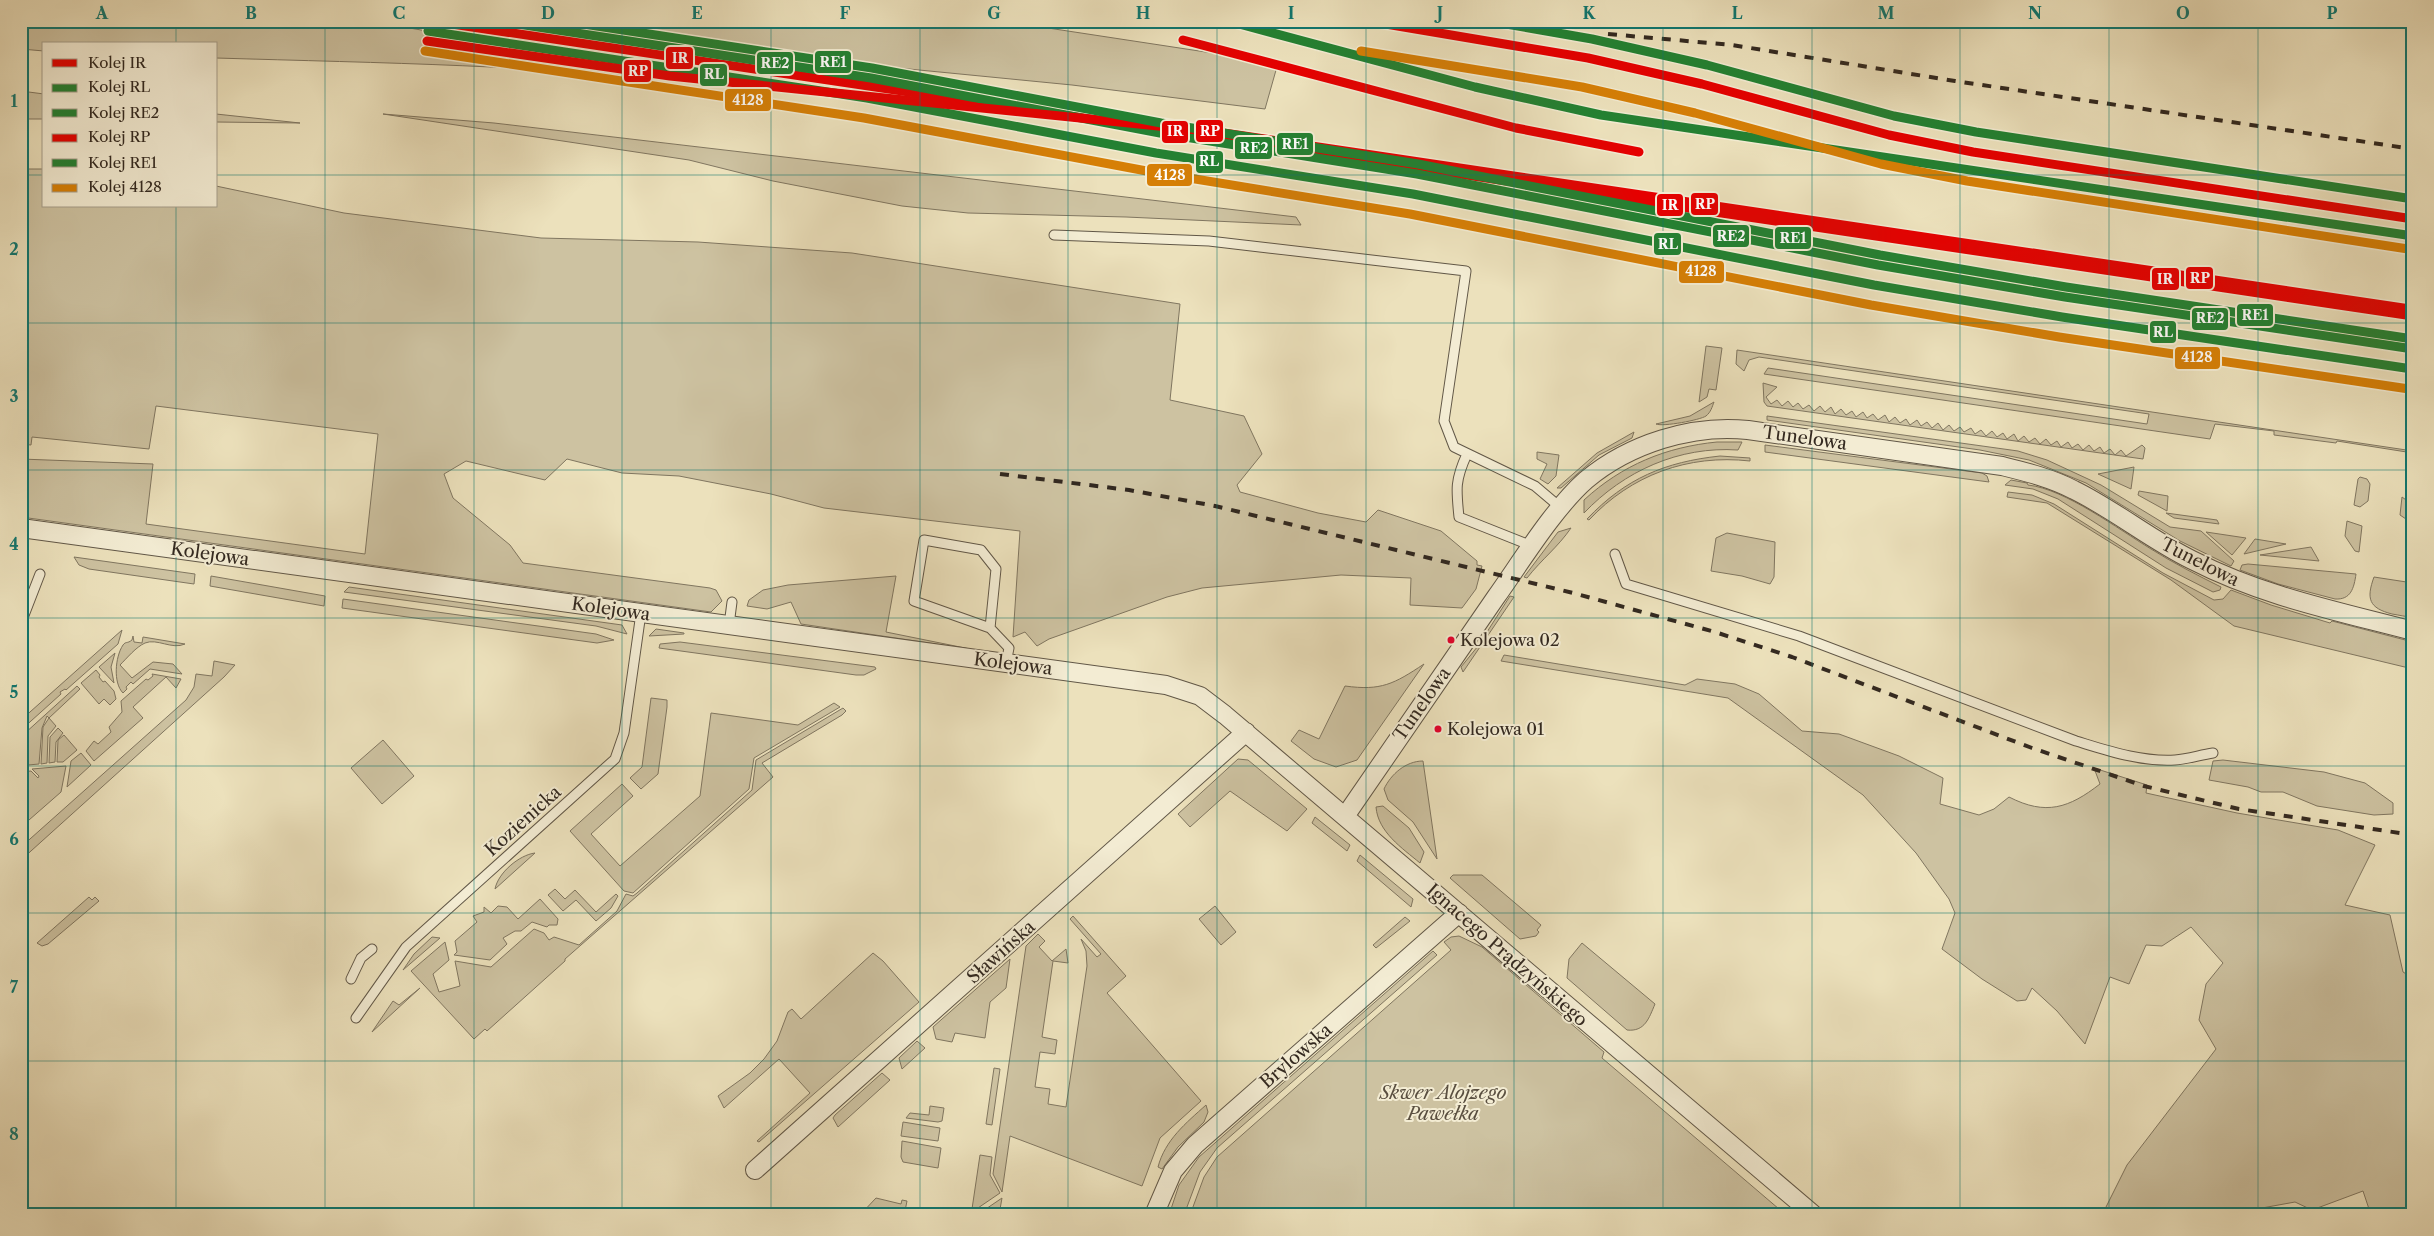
<svg xmlns="http://www.w3.org/2000/svg" width="2434" height="1236" font-family="'Libre Caslon Text',serif">
  <rect width="100%" height="100%" fill="#ece1bc"/>
  <filter id="stains"><feTurbulence type="fractalNoise" baseFrequency=".004" numOctaves="4"/><feColorMatrix values="0 0 0 0 .2 0 0 0 0 .09 0 0 0 0 .02 0 0 0 .5 -.17"/></filter>
  <radialGradient id="worn" r=".72"><stop offset=".6" stop-color="#630" stop-opacity="0"/><stop offset="1" stop-color="#630" stop-opacity=".3"/></radialGradient>
  <path fill="#cdc2a1" stroke="#807660" d="M21,21H369L525,48L524,54L710,78L709,84C545,65 381,63 216,58V44H44V51L21,49Z
    M511,21H1002L1278,63L1265,109L1072,85L705,49Z
    M21,91L44,94V119H21Z
    M216,114L300,123L216,122Z
    M383,114L494,123L1296,217L1301,225L1126,217L968,213L902,206L773,181L689,160Z
    M21,169H44V206H216V186L344,213L541,238L698,242L852,253L1180,304L1170,400L1244,416L1262,454L1237,485L1240,492L1318,513L1366,522L1378,510L1441,531L1477,561V565L1482,566L1476,589L1462,608L1410,605L1411,578L1341,575L1202,588L1167,597L1049,639L1037,646L1025,632L1013,637L1020,531L824,508L771,494L679,476L622,473L567,459L545,480L466,461L444,474L453,498L510,545L523,563L710,588L716,590L722,601L711,612L21,517V459L153,464L146,524L365,554L378,434L156,406L149,449L32,437L31,445L21,444Z
    M1706,346L1722,348L1716,390L1709,389L1707,397L1699,402Z
    M1737,350L2413,451V453L2337,441L2336,443L2274,435V431L2215,424L2210,439L1764,374L1768,368L2147,424L2149,414L1759,357L1749,360L1744,371L1736,364Z
    M1763,383L1777,387L1766,397L1771,404L1777,400L1782,406L1788,401L1793,407L1798,403L1803,409L1809,405L1814,411L1820,406L1825,412L1831,407L1835,414L1841,409L1846,415L1852,411L1856,417L1863,412L1867,418L1873,414L1878,420L1885,415L1889,422L1895,417L1900,423L1906,419L1910,425L1917,420L1921,426L1927,422L1932,428L1938,423L1943,430L1949,425L1954,431L1960,427L1964,432L1971,428L1975,434L1981,430L1986,436L1992,431L1997,437L2003,433L2007,439L2014,434L2018,441L2024,436L2029,442L2035,438L2040,444L2046,439L2051,445L2057,441L2061,447L2068,442L2072,448L2078,444L2083,450L2089,445L2094,451L2100,447L2104,453L2110,449L2115,455L2121,450L2126,456L2142,445L2145,448L2143,459L1767,406L1764,402Z
    M1714,402C1712,407 1711,412 1706,416C1700,420 1663,427 1656,424L1690,416Z
    M1767,416L2018,451L2047,460L2101,485L2170,527L2201,531L2234,561L2231,566L2180,541L2086,483L2029,460L1980,450L1767,420Z
    M1634,432L1632,438L1599,455L1561,488H1557L1597,453Z
    M1717,442H1742L1738,450C1679,446 1624,471 1584,513V500C1622,465 1666,447 1717,442Z
    M1765,445L1982,473L1987,476L1989,482L1765,452Z
    M1537,452L1559,455L1556,476L1548,484L1540,479L1547,464L1537,459Z
    M1720,456L1750,458V461C1688,454 1631,475 1589,520L1587,519C1626,478 1665,462 1720,456Z
    M2134,467L2131,489L2098,474Z
    M2360,477L2367,479L2370,484L2368,501L2360,507L2354,505L2358,479Z
    M2011,480L2027,483L2028,485C2065,489 2118,529 2151,549C2173,563 2199,576 2221,587L2220,590L2213,592L2166,568L2058,499L2033,489L2005,485Z
    M2139,491L2168,496L2167,511L2138,495Z
    M2008,492L2032,495L2054,504L2163,573L2214,600L2223,599L2231,590L2271,605L2330,623L2332,621L2413,642V669L2234,626L2171,580L2047,503L2007,497Z
    M2402,497L2413,505V517L2406,519L2400,515Z
    M2166,513L2217,520L2219,524L2174,518Z
    M2347,521L2362,526L2359,552L2355,551L2345,536Z
    M1571,528C1558,547 1542,559 1527,578L1524,577L1558,532Z
    M2206,532L2246,538L2232,555Z
    M1727,533L1775,542L1774,577L1770,584L1742,576L1711,571L1716,538Z
    M2255,539L2286,544L2244,554Z
    M2311,547L2319,561L2260,555Z
    M74,557L195,574L194,584L89,569L79,565Z
    M2248,564L2356,574C2354,588 2351,600 2335,599L2278,584L2240,570L2242,565Z
    M211,576L325,596L324,606L210,586Z
    M896,576L886,632L970,649L801,624L791,602L767,609L747,606L749,600L763,590L788,585Z
    M2374,577L2413,583V617C2406,617 2399,615 2392,614C2369,608 2366,599 2374,577Z
    M349,587L622,625L627,634L596,626L344,592Z
    M1510,596L1514,597L1463,672L1461,667L1478,646Z
    M343,599L596,634L614,640L597,643L342,608Z
    M656,629L684,633V634L649,636Z
    M122,630L118,644L66,690L65,689L60,692L61,694L21,730V720Z
    M133,636L134,642L142,643L143,637L185,644C172,650 157,638 145,643C136,647 127,658 120,665L132,678L153,662L173,664L182,674L150,669L133,684L131,682L126,687L127,689L123,693C113,683 115,657 123,645C126,641 127,644 132,640Z
    M680,642L875,667L876,669L864,675H856L659,648L660,644Z
    M115,653L111,667L114,683L99,667Z
    M1504,655L1685,685L1697,679L1735,684L1759,694L1802,731L1839,734L1899,756L1943,778L1940,804L1979,815L1994,809L2009,797C2046,816 2069,808 2100,784L2094,768L2147,785L2146,793L2237,813L2338,830L2375,845L2345,905L2390,915L2403,972L2413,978V1215H2371L2363,1191L2312,1210L2295,1202L2262,1208L2248,1215H2102L2127,1165L2216,1049L2199,1020L2206,984L2223,963L2191,927L2162,946L2146,945L2129,984L2110,977L2085,1044L2057,1011L2032,988L2026,1000L2017,1001L1982,979L1942,949L1955,913L1949,899L1916,853L1863,795L1728,698L1501,661Z
    M214,661L235,665L224,677L21,860V847L186,700L194,687L196,674L212,676Z
    M1424,664L1357,760L1336,767L1314,759L1291,741L1299,730L1319,739L1345,686C1381,691 1394,684 1424,664Z
    M96,670L100,675L99,677L103,682L105,681L114,691L116,699L110,705L104,699L99,704L81,683Z
    M152,674L181,679L176,688L166,677L133,707L143,718L94,761L86,751L94,741L98,744L111,732L109,727L122,712L121,701L146,679L148,680L153,676Z
    M77,686L80,689L49,718L56,726L48,736L47,763L41,764L43,727L49,718L47,716L42,728L39,764L28,765L21,757V739L24,734Z
    M651,698L667,700V707L658,774L641,789L630,778L642,767Z
    M834,703L840,707L754,758L749,789L633,893L624,891L570,831L622,784L633,796L591,834L620,866L700,796L711,713L798,725Z
    M843,708L846,711L842,715L762,763L773,777L565,959V961L487,1031L485,1029L474,1039L411,971L445,942L449,960L433,974L439,992L460,986L455,961L491,967L534,929L544,933L549,940L554,937L579,945L617,911L626,894L633,896L637,893L752,790L756,760Z
    M58,728L63,733L56,742L55,762L49,763L50,737Z
    M64,735L77,750L63,762H57L58,740Z
    M383,740L414,776L382,804L351,768Z
    M81,753L91,765L67,787L71,761Z
    M1238,759L1248,760L1307,809L1287,831L1230,791L1190,827L1178,814Z
    M2223,760L2324,772L2365,783L2393,803V814L2374,815L2317,806L2283,792H2261L2248,787L2209,780L2213,761Z
    M1423,761L1437,859L1413,822L1388,800L1384,789C1391,774 1406,761 1423,761Z
    M66,766L61,792L21,827V772L31,771L38,778L39,776L32,769Z
    M1383,806L1409,828L1424,852L1420,863C1402,848 1378,832 1376,807Z
    M1315,817L1350,845L1347,851L1312,823Z
    M535,853L495,889C498,873 519,855 535,853Z
    M1360,855L1413,899L1411,907L1357,861Z
    M1453,875H1482L1541,925L1537,930L1539,932L1536,936L1520,939L1450,878Z
    M555,889L565,899L575,890L596,912L616,894L618,896L611,908L596,921L576,900L563,911L548,895Z
    M89,897L92,900L95,897L99,901L48,944L42,946L37,943Z
    M540,899L558,919L557,925H549L547,927L532,922L521,931H515L503,938L507,944L490,960L454,955L457,952L455,941L477,922L473,916L484,912V907L491,913L498,906L507,907L518,919Z
    M1215,906L1236,932L1221,945L1199,919Z
    M1073,916L1126,976L1107,993L1201,1101L1160,1138L1142,1186L1010,1136L1002,1192L993,1174L1026,946L1038,934L1045,941L1039,947L1052,961L1066,949L1068,963L1053,961L1042,1037L1057,1040L1055,1054L1040,1052L1035,1087L1050,1089L1048,1104L1066,1107L1087,966L1086,951L1081,939L1097,957L1101,954L1070,919Z
    M1405,917L1410,921L1376,948L1373,945Z
    M1459,936L1482,947L1604,1052L1602,1058L1786,1215H1190L1204,1177L1217,1157L1451,950L1444,942L1451,937Z
    M432,937L440,938L403,970L414,954Z
    M1582,943L1655,1004C1649,1018 1645,1032 1627,1030L1567,978L1569,959Z
    M1433,951L1437,955L1217,1148L1200,1172L1184,1215H1169L1179,1185L1199,1157Z
    M873,953L883,961L919,1002L759,1142L757,1141L810,1093L779,1059L724,1108L718,1096L750,1073L764,1059L777,1041L788,1012L792,1009L801,1019Z
    M1010,959L1006,988L990,1002L985,1038L955,1033L952,1042L936,1039L933,1027Z
    M420,988L372,1032L393,1001L399,1005Z
    M917,1041L925,1048L902,1069L899,1058Z
    M994,1068L1000,1069L992,1125L986,1124Z
    M882,1073L890,1080L838,1127L833,1118L835,1115Z
    M1206,1105L1208,1112L1204,1122L1178,1147L1162,1169L1158,1167C1165,1140 1186,1123 1206,1105Z
    M930,1106L944,1108L942,1121L938,1122L906,1118L910,1113L929,1115Z
    M903,1122L940,1128L938,1141L901,1136Z
    M902,1141L941,1148L938,1168L903,1162L901,1157Z
    M980,1155L992,1157L990,1175L1000,1193L975,1210L972,1209Z
    M876,1198L901,1204L902,1200L907,1201L905,1211L928,1215H860Z
    M1002,1198L999,1215H977Z
    M937,1210L973,1215H930Z"/>
  <g fill="none" stroke-linecap="round" stroke-linejoin="round">
    <defs>
      <path id="lane" d="M1054,235L1209,241L1466,271L1444,421L1454,447L1535,486L1561,508
        M1467,454C1455,480 1456,489 1459,517L1532,546
        M1615,554L1626,584L1799,636L2076,741C2109,751 2141,762 2175,760C2188,759 2200,755 2213,753
        M21,623L40,574
        M729,625L732,602
        M990,628L996,569L981,550L924,540L914,601L990,628L1009,648L1006,663
        M351,979L361,958L372,949
        M356,1018L406,947L615,759L624,733L641,613"/>
      <path id="street" d="M21,528L1166,685L1200,696L1225,715L1814,1215
        M1346,815C1396,743 1445,670 1496,597C1521,562 1554,508 1586,480C1629,444 1692,424 1748,430L2002,466C2026,472 2051,478 2074,490C2115,510 2151,540 2192,560C2262,596 2337,611 2413,631
        M755,1170L1246,732
        M1154,1215L1173,1171L1195,1145L1459,913"/>
    </defs>
    <use href="#lane" stroke="#615747" stroke-width="11"/>
    <use href="#street" stroke="#615747" stroke-width="20"/>
    <use href="#lane" stroke="#f3ecd3" stroke-width="9"/>
    <use href="#street" stroke="#f3ecd3" stroke-width="18"/>
    <path stroke="#332920" stroke-width="4" stroke-dasharray="9 9" stroke-linecap="butt" d="M1608,34L1732,45L1955,81L2413,149
      M1000,474L1129,490L1215,506L1573,593L1715,632L1792,657L2032,748L2144,786L2239,809L2413,835"/>
    <defs>
      <path id="rail-1" d="M432,21L2413,316
        M1368,21L1588,58L1702,84L1889,135L1973,152L2413,219"/>
      <path id="rail-2" d="M428,31L867,98L1156,153L1413,194L1874,285L2062,317L2412,369"/>
      <path id="rail-3" d="M498,21L871,78L1160,133L1417,174L1878,265L2065,297L2413,349
        M1228,21L1475,87L1601,115L2413,236"/>
      <path id="rail-4" d="M1183,40L1516,128L1639,152
        M427,41L670,76L1217,132L2410,309"/>
      <path id="rail-5" d="M564,21L872,68L1161,123L1418,164L1880,255L2066,287L2413,339
        M1489,21L1592,39L1707,65L1894,116L1976,132L2413,199"/>
      <path id="rail-6" d="M425,51L864,118L1152,172L1410,214L1871,305L2059,337L2409,389
        M1361,51L1582,87L1695,113L1881,164L1967,181L2408,249"/>
    </defs>
    <use href="#rail-1" stroke="#f3ecd3" stroke-width="12"/>
    <use href="#rail-2" stroke="#f3ecd3" stroke-width="12"/>
    <use href="#rail-3" stroke="#f3ecd3" stroke-width="12"/>
    <use href="#rail-4" stroke="#f3ecd3" stroke-width="12"/>
    <use href="#rail-5" stroke="#f3ecd3" stroke-width="12"/>
    <use href="#rail-6" stroke="#f3ecd3" stroke-width="12"/>
    <use href="#rail-1" stroke="#e50000" stroke-width="9"/>
    <use href="#rail-2" stroke="#238132" stroke-width="9"/>
    <use href="#rail-3" stroke="#238132" stroke-width="9"/>
    <use href="#rail-4" stroke="#e50000" stroke-width="9"/>
    <use href="#rail-5" stroke="#238132" stroke-width="9"/>
    <use href="#rail-6" stroke="#d67f06" stroke-width="9"/>
  </g>
  <path fill="none" stroke="#0f766e" stroke-width="1" stroke-opacity="0.55" d="M176,21V44M325,21V1215M474,21V1215M622,21V1215M771,21V1215M920,21V1215M1068,21V1215M1217,21V1215M1366,21V1215M1514,21V1215M1663,21V1215M1812,21V1215M1960,21V1215M2109,21V1215M2258,21V1215M21,175H44M216,175H2413M176,206V1215M21,323H2413M21,470H2413M21,618H2413M21,766H2413M21,913H2413M21,1061H2413"/>
  <g fill="#e4002b" stroke="#f3ecd3" stroke-width="2">
    <circle cx="1451" cy="640" r="4.5"/>
    <circle cx="1438" cy="729" r="4.5"/>
  </g>
  <g text-anchor="middle" dominant-baseline="central" stroke-width="4" stroke-linejoin="round" paint-order="stroke">
    <g font-size="17" fill="#332920" stroke="#f3ecd3" text-anchor="start">
      <text x="1460" y="640">Kolejowa 02</text>
      <text x="1447" y="729">Kolejowa 01</text>
    </g>
    <g font-size="18" fill="#332920" stroke="#f3ecd3">
      <text transform="translate(1805 438) rotate(8)">Tunelowa</text>
      <text transform="translate(210 554) rotate(8)">Kolejowa</text>
      <text transform="translate(2200 562) rotate(27)">Tunelowa</text>
      <text transform="translate(611 609) rotate(8)">Kolejowa</text>
      <text transform="translate(1013 664) rotate(7)">Kolejowa</text>
      <text transform="translate(1422 704) rotate(-55)">Tunelowa</text>
      <text transform="translate(523 821) rotate(-42)">Kozienicka</text>
      <text transform="translate(1001 952) rotate(-42)">Sławińska</text>
      <text transform="translate(1507 955) rotate(41)">Ignacego Prądzyńskiego</text>
      <text transform="translate(1296 1056) rotate(-41)">Brylowska</text>
    </g>
    <g font-size="18" font-style="italic" fill="#5a4f40" stroke="#f3ecd3">
      <text x="1443" y="1093">Skwer Alojzego<tspan x="1443" dy="21">Pawełka</tspan></text>
    </g>
  </g>
  <g stroke="#f3ecd3" stroke-width="2">
    <rect x="665" y="46" width="29" height="24" rx="5" fill="#e50000"/>
    <rect x="814" y="50" width="38" height="24" rx="5" fill="#238132"/>
    <rect x="756" y="51" width="38" height="24" rx="5" fill="#238132"/>
    <rect x="623" y="59" width="29" height="24" rx="5" fill="#e50000"/>
    <rect x="699" y="63" width="29" height="24" rx="5" fill="#238132"/>
    <rect x="724" y="88" width="48" height="24" rx="5" fill="#d67f06"/>
    <rect x="1195" y="119" width="29" height="24" rx="5" fill="#e50000"/>
    <rect x="1161" y="120" width="28" height="24" rx="5" fill="#e50000"/>
    <rect x="1276" y="132" width="38" height="24" rx="5" fill="#238132"/>
    <rect x="1234" y="136" width="39" height="24" rx="5" fill="#238132"/>
    <rect x="1195" y="150" width="29" height="24" rx="5" fill="#238132"/>
    <rect x="1146" y="163" width="47" height="24" rx="5" fill="#d67f06"/>
    <rect x="1690" y="192" width="29" height="24" rx="5" fill="#e50000"/>
    <rect x="1656" y="193" width="28" height="24" rx="5" fill="#e50000"/>
    <rect x="1712" y="224" width="38" height="24" rx="5" fill="#238132"/>
    <rect x="1774" y="226" width="38" height="24" rx="5" fill="#238132"/>
    <rect x="1653" y="232" width="29" height="24" rx="5" fill="#238132"/>
    <rect x="1678" y="260" width="47" height="24" rx="5" fill="#d67f06"/>
    <rect x="2185" y="266" width="29" height="24" rx="5" fill="#e50000"/>
    <rect x="2151" y="267" width="29" height="24" rx="5" fill="#e50000"/>
    <rect x="2236" y="303" width="38" height="24" rx="5" fill="#238132"/>
    <rect x="2191" y="307" width="38" height="24" rx="5" fill="#238132"/>
    <rect x="2149" y="320" width="28" height="24" rx="5" fill="#238132"/>
    <rect x="2174" y="346" width="47" height="24" rx="5" fill="#d67f06"/>
  </g>
  <g font-size="14" text-anchor="middle" font-weight="bold" fill="#fff">
    <text x="680" y="63">IR</text>
    <text x="833" y="67">RE1</text>
    <text x="775" y="68">RE2</text>
    <text x="638" y="76">RP</text>
    <text x="714" y="79">RL</text>
    <text x="748" y="105">4128</text>
    <text x="1210" y="136">RP</text>
    <text x="1175" y="136">IR</text>
    <text x="1295" y="149">RE1</text>
    <text x="1254" y="153">RE2</text>
    <text x="1209" y="166">RL</text>
    <text x="1170" y="180">4128</text>
    <text x="1705" y="209">RP</text>
    <text x="1670" y="210">IR</text>
    <text x="1731" y="241">RE2</text>
    <text x="1793" y="243">RE1</text>
    <text x="1668" y="249">RL</text>
    <text x="1701" y="276">4128</text>
    <text x="2200" y="283">RP</text>
    <text x="2165" y="284">IR</text>
    <text x="2255" y="320">RE1</text>
    <text x="2210" y="323">RE2</text>
    <text x="2163" y="337">RL</text>
    <text x="2197" y="362">4128</text>
  </g>
  <rect width="2434" height="1236" fill="none" stroke="#ece1bc" stroke-width="55"/>
  <rect x="42" y="42" width="175" height="165" fill="#f3ecd3" stroke="#a69e8b"/>
  <rect x="52" y="59" width="25" height="8" fill="#e50000" stroke="#a69e8b"/>
  <text x="88" y="68" font-size="15" fill="#332920">Kolej IR</text>
  <rect x="52" y="84" width="25" height="8" fill="#238132" stroke="#a69e8b"/>
  <text x="88" y="92" font-size="15" fill="#332920">Kolej RL</text>
  <rect x="52" y="109" width="25" height="8" fill="#238132" stroke="#a69e8b"/>
  <text x="88" y="118" font-size="15" fill="#332920">Kolej RE2</text>
  <rect x="52" y="134" width="25" height="8" fill="#e50000" stroke="#a69e8b"/>
  <text x="88" y="142" font-size="15" fill="#332920">Kolej RP</text>
  <rect x="52" y="159" width="25" height="8" fill="#238132" stroke="#a69e8b"/>
  <text x="88" y="168" font-size="15" fill="#332920">Kolej RE1</text>
  <rect x="52" y="184" width="25" height="8" fill="#d67f06" stroke="#a69e8b"/>
  <text x="88" y="192" font-size="15" fill="#332920">Kolej 4128</text>
  <rect x="28" y="28" width="2378" height="1180" fill="none" stroke="#0f766e" stroke-width="2"/>
  <g font-size="16" text-anchor="middle" font-weight="bold" fill="#0f766e">
    <text x="102" y="19">A</text>
    <text x="251" y="19">B</text>
    <text x="399" y="19">C</text>
    <text x="548" y="19">D</text>
    <text x="697" y="19">E</text>
    <text x="845" y="19">F</text>
    <text x="994" y="19">G</text>
    <text x="1143" y="19">H</text>
    <text x="1291" y="19">I</text>
    <text x="1440" y="19">J</text>
    <text x="1589" y="19">K</text>
    <text x="1737" y="19">L</text>
    <text x="1886" y="19">M</text>
    <text x="2035" y="19">N</text>
    <text x="2183" y="19">O</text>
    <text x="2332" y="19">P</text>
    <text x="14" y="107">1</text>
    <text x="14" y="255">2</text>
    <text x="14" y="402">3</text>
    <text x="14" y="550">4</text>
    <text x="14" y="698">5</text>
    <text x="14" y="845">6</text>
    <text x="14" y="993">7</text>
    <text x="14" y="1140">8</text>
  </g>
  <rect width="100%" height="100%" filter="url(#stains)"/>
  <rect width="100%" height="100%" fill="url(#worn)"/>
</svg>
